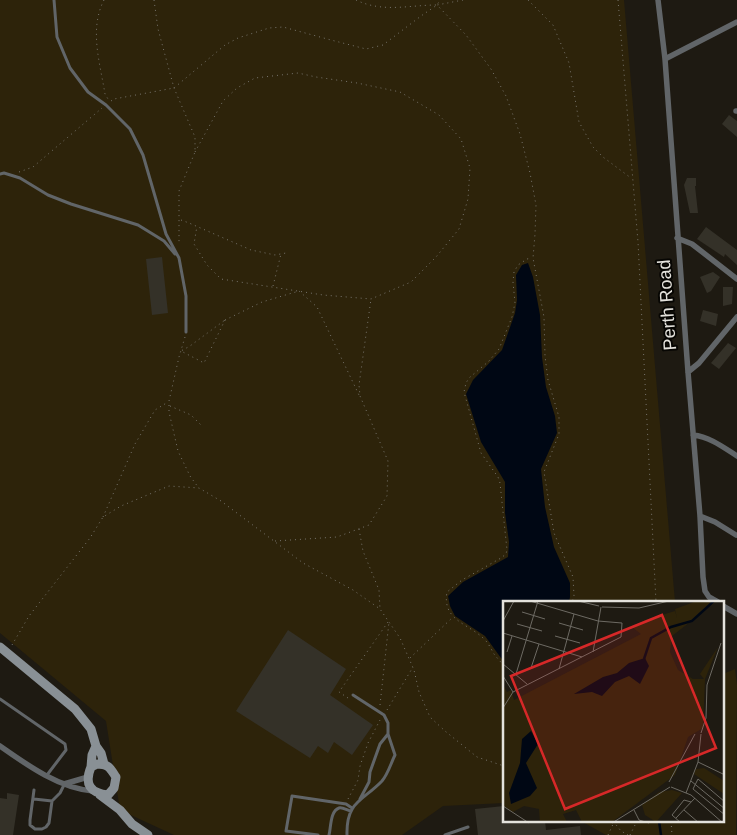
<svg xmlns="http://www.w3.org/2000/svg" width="737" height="835" font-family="Arial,sans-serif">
  <rect width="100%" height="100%" fill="#1e1a12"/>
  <path fill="#2d230a" d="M0,0H624L675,602H504V803L443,806L402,835H174L120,810L106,721L0,633Z
    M735,669L737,685L736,835H606L581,821H723V674Z"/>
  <path fill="#000714" d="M528,263L533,277L540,315L542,357L546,387L555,416L557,433L541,469L545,507L554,547L570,583V597L569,602H504V661L501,658L485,636L455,616L450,606L448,596L463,582L508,557L509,542L505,513V482L481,442L466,394L473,380L502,350L515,313L517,300L516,275L522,265Z"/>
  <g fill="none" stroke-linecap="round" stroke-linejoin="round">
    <path stroke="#000714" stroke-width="2.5" d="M659,821L661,835"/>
  </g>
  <path fill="#343128" d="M729,115L737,121V137L722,124Z
    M687,178H696V186H695L698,213H690L684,185Z
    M706,227L737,250V265L725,254L724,257L697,239Z
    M162,257L168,313L152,315L146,259Z
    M713,272L720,277L711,291L707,293L700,277Z
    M723,287H733L732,304L723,306Z
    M703,310L718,314L716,326L700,321Z
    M728,343L736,348L719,369L711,363Z
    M288,630L346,669L330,695L373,725L352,755L334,742L328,753L318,746L310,758L236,711Z
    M7,793L19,795L13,835H0V798L7,799Z
    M504,806V821H545L546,830L580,826L581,835H478L475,809Z"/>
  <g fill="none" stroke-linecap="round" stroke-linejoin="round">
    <path stroke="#78756e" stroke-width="1" stroke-dasharray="1 4" stroke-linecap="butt" d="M104,0C89,29 100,63 105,94L108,99
      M154,0L158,29L174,88L195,137V152L179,191V245
      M356,0C383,13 409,5 437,5
      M463,0L437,5L466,35L491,69L506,96L520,134L530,173L536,205L535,234L533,258L544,317L545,356L548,380L559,417V434L544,472L554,533L573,577L574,596L572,602
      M528,0L553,25L569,63L579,122L593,147L603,157L631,178
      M618,0L638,242L656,602
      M111,101L114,99L174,88L225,45L238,38L269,28L283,27L331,40L366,49L383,45L421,16L437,5L440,0
      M195,152L223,101L237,88L255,78L298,73L316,77L357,83L400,92L439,115L461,139L470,168L468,199L459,229L436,257L411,282L371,299L323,295L221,279L207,265L194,244L197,226
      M19,172L33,167L102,108
      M181,220L189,223L251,250L275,255L286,253
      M273,286L281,254
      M225,320L262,302L299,291L317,307L359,395
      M225,320L204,363L181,351L190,346Z
      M185,337L179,357L169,401V412L178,451L190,476L198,487
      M170,406L191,415L201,425
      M103,517L135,444L155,410L168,402
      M359,529L363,551L379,590L380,609
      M275,541L337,537L369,525L387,496L388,461L360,396L359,385L371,299
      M12,645L29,616L90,538L103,517L121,506L169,486L199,488L221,501L303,563L353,590L380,609L400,638L414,670L419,692L430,717L445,731L477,757L504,766
      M410,658L453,617
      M504,666C501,662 497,658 494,654C491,649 488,642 483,638C467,623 442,620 447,592L462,580L501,558L506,554L507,550L500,483L498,477L481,453L464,392L466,383L469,378L489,361L499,349L512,317L515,303L513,282L514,272L518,265L527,259L532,258
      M348,698L339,692L388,622
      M380,705L389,622
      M387,710L413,667
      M348,799L358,780L360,766L368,743L380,720
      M613,821L621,831L628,835
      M671,821L672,835
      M608,835L614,822
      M630,835L637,821"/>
    <path stroke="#616568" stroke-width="3" d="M54,0L57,37L70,68L88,92L106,105L130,129L143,155L166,234L179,258L186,296V332
      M0,174L4,173L20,178L48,195L71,204L138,225L164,241L175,254
      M353,695L384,715L388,723V734
      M0,699L65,744L66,750L47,775
      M34,790L30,820V825L35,829H42L46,827L49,823L52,801L60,793L64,785
      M34,799L52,801
      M318,835L286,831L292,796L346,804L352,808
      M329,835C331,828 330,811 339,808C342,807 347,810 351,811
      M347,835C346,801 363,801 382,781C388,774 391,763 395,755L388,734L380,744L370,772L369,782L360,799
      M445,835L468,827"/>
    <path stroke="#616568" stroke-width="5.5" d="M658,0L665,59L688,372L700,516L703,577L705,591L709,597L718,602
      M665,59L737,22
      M736,111H737
      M677,238L692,244L737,279
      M688,372L699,363L737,317
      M693,435C710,437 723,447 737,456
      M700,516L715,522L736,535
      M723,606L737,614
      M0,746C27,765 59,788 93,791
      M64,784L88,777"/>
    <path stroke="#899095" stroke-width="9" d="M0,647L75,709L91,729L96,746L101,753L104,764
      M97,764C109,764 110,768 116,777L114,788L108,795C90,793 84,784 91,767Z
      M91,767L92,755L96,746
      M100,795L120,810L132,824L148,835"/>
  </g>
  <g text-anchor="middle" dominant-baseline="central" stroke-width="4" stroke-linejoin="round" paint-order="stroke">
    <g font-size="18" fill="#e4e2dc" stroke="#070603">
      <text transform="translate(667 305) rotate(-94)">Perth Road</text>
    </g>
  </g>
  <g transform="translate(503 601)">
    <rect width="221" height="221" fill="#1e1a12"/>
    <path d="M194,0H214L169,35L167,51L175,69L190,78H201L197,73L215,46L202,78L200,127L185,136L172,174L109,221H79L73,209L60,213L64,221H37L36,208L21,205L10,211L0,204V84L4,91L8,89L11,99L138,33L129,26L142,19L172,10L174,17L172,8ZM201,167L221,180V193L191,173L193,168ZM169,189L179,192L153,221L142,214L139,204L156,191Z" fill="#2d230a"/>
    <path d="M142,57L146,65L137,83L126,75L112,81L99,95L89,91L71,93L100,76L114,72L126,62ZM28,130L35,143L23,162L34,187L27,195L8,203L6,192L17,162L19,138Z" fill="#000714"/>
    <path fill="none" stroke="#000714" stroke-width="2.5" d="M141,58L148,37L168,26L189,20L211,0"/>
    <path fill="none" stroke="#6d6a63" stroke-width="1" d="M75,0L96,5M99,6L136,7L166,0M19,11L42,18M0,20L11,0M56,22L80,29M14,23L39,30M0,32L79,56M52,35L77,42M4,51L9,35M90,51L98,6M0,63L24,83M28,67L36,43M56,68L71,13M13,73L35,0M0,75L10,91M0,107L10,91L118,36L119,22L95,20L27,0M198,132L203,117L204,84L218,42M195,161L222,174M188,180L222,208M166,181L192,133M168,186L188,194L220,222M183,192L195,161L198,133M222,201L195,178L190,188L222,214M0,205L26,222M131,209L136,219L146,222M181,209L196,222M173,217L192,197M109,222L167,186M178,222L169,214L181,199L188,201"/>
    <path fill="#d62828" fill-opacity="0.15" stroke="#d62828" stroke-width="2.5" d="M159,14L213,147L62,208L8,75Z"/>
    <rect width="221" height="221" fill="none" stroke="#e4e2dc" stroke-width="2.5"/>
  </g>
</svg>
